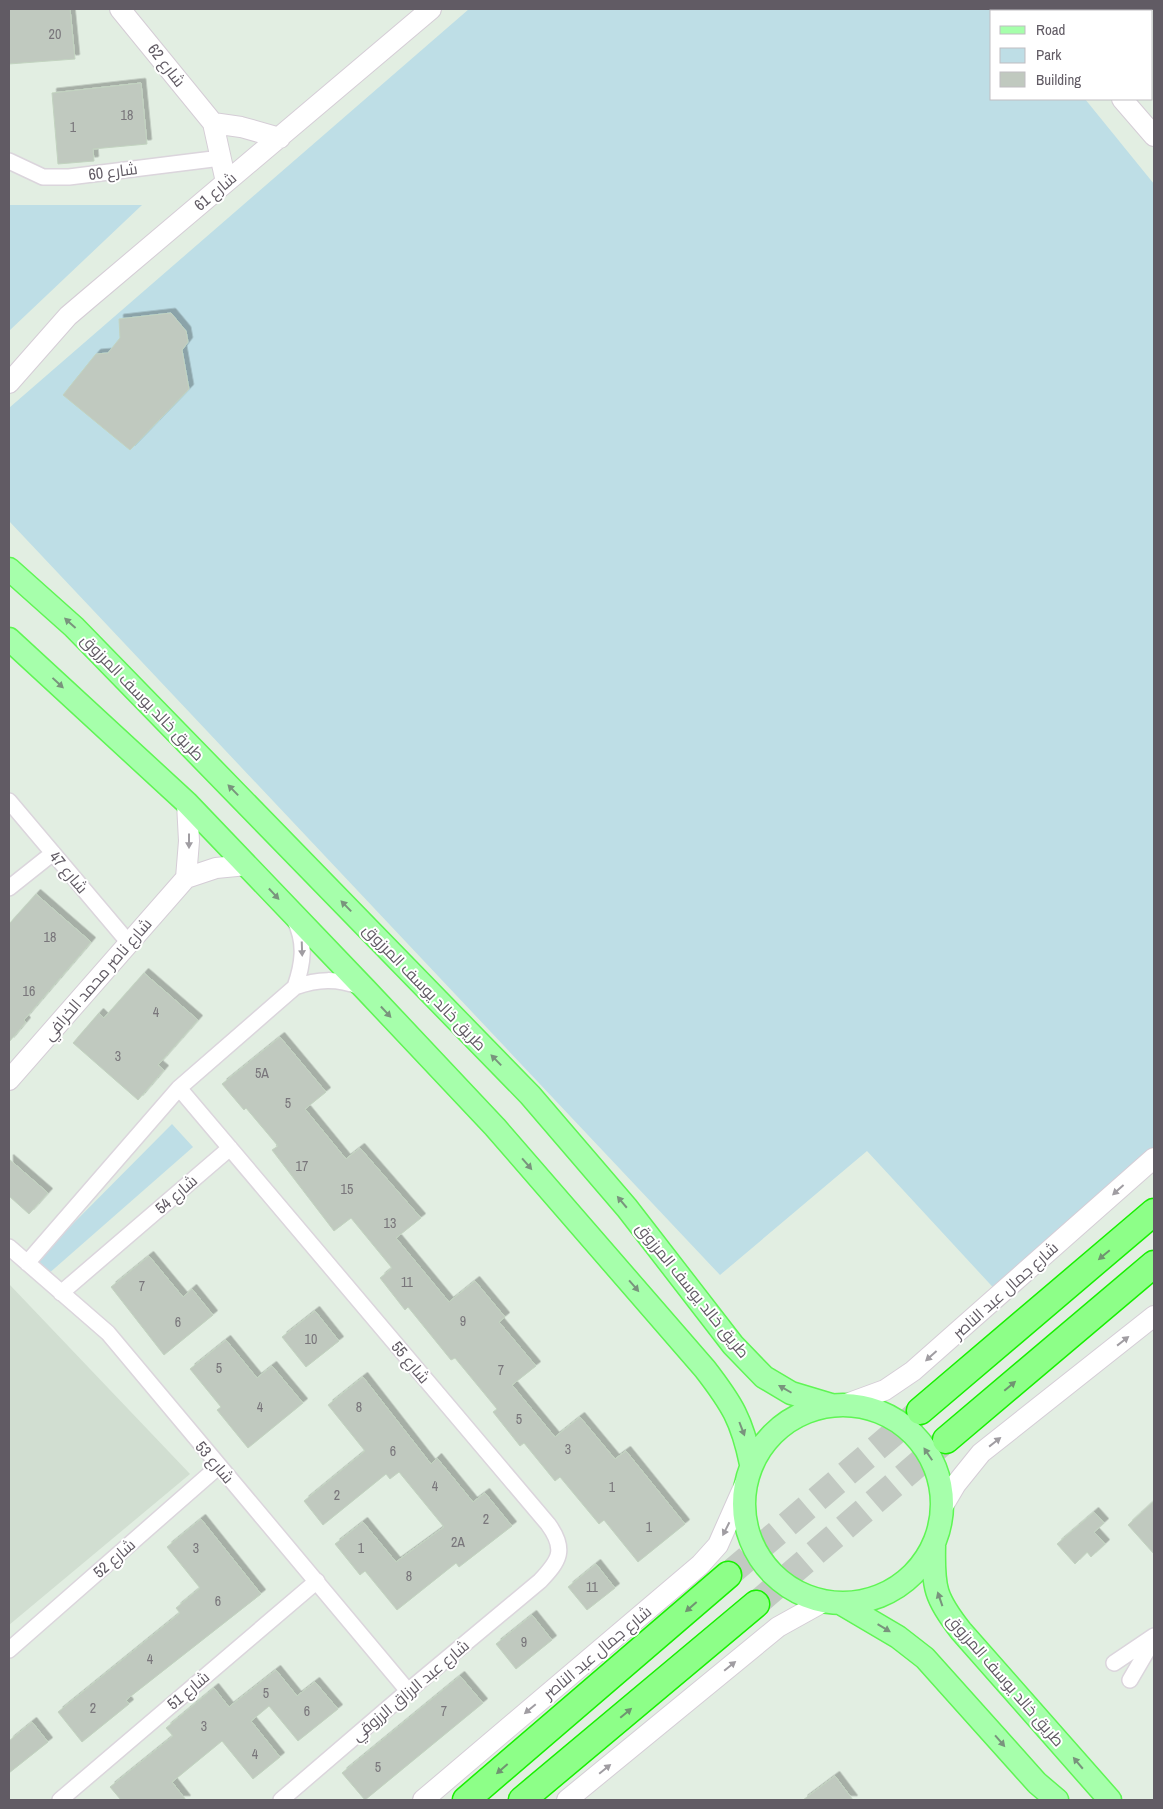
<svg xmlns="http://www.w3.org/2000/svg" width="1163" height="1809" font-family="'Archivo Narrow',Cairo,sans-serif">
  <defs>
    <filter id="shadow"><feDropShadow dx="4.5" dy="-4.5" stdDeviation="0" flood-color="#0004"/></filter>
  </defs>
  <rect width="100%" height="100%" fill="#e2eee2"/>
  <path fill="#d1ded1" d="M9,1284L190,1474L9,1625Z"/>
  <path fill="#bedee6" d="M469,9H1011L1013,11H992V99H1085L1154,184V1169L1001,1296L867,1151L720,1275L9,521V408Z
    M9,205H142L9,331Z
    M172,1124L193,1147L47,1275L34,1263Z"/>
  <path fill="#c0c9bf" stroke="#c2d3c0" filter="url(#shadow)" d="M9,9H70L75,59L9,64Z
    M141,83L147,144L93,149L94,161L58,164L52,93Z
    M171,313L186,331L188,342L182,350L189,389L130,450L63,395L96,354L108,353L120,338L119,319Z
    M36,894L91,942L24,1020L26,1022L9,1042V924Z
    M144,973L198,1020L158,1065L164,1070L138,1100L73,1043L99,1013L104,1018Z
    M280,1037L326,1092L305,1109L346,1159L360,1148L421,1218L396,1238L449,1302L475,1281L505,1317L499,1322L536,1366L512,1385L555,1437L580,1417L615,1459L626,1451L685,1524L638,1562L604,1520L599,1524L560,1477L555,1481L524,1443L520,1446L493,1412L497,1409L455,1358L451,1360L408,1307L405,1310L380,1278L392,1268L351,1218L334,1231L272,1150L278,1146L246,1108L244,1110L222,1084Z
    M9,1159L48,1193L29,1214L9,1196Z
    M149,1256L183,1297L192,1289L213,1315L164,1355L111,1287Z
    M315,1311L339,1341L306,1367L282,1337Z
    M226,1340L257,1378L272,1366L303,1403L248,1448L217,1410L221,1407L190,1369Z
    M363,1377L431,1464L437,1458L473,1502L485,1493L512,1526L459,1567L456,1563L397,1610L365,1571L360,1575L335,1544L363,1522L396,1562L444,1527L399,1472L390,1479L386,1474L323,1525L304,1501L365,1451L328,1405Z
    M1154,1501V1554L1128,1525Z
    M1094,1512L1104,1523L1094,1532L1105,1544L1091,1557L1087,1552L1075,1564L1057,1544Z
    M201,1519L261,1594L126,1700L129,1704L82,1742L58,1712L180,1613L176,1608L200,1588L167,1547Z
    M596,1564L615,1588L587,1610L568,1587Z
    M532,1615L552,1640L516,1669L496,1644Z
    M276,1670L297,1696L315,1682L338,1709L298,1741L269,1706L251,1721L280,1757L253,1779L222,1741L172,1782L186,1800H121L110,1787L173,1736L166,1728L214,1688L229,1707Z
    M460,1676L483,1703L365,1800L342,1773Z
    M32,1722L48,1742L9,1773V1741Z
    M835,1776L853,1800H803Z"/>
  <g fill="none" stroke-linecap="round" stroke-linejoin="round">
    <path stroke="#c2c9c2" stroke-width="26" stroke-dasharray="26 13" stroke-linecap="butt" d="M728,1575L920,1411
      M756,1604L946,1440"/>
    <defs>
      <path id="street" d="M9,161L43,177H69L221,158
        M9,801L129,943
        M9,888L53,853
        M295,987C303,964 306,943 295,921
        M179,1088L548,1524C567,1550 559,1561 540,1581L408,1691L281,1800
        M9,1247L108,1333L408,1691
        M27,1263L179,1088L295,987C318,979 337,978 360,987
        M61,1293L230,1148
        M9,1650L219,1466
        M1114,1663L1154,1636
        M1130,1680L1154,1639
        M60,1800L317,1581"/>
      <path id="secondary" d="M120,9L213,123L226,182
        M1046,9L1048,11
        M1122,99L1154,136
        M213,123L241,127L280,138
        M9,383L68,316L88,299L431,9
        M186,878L189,841L187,803
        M9,1080L186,878L216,868L247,865
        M844,1405L885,1390L913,1371L1154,1158
        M943,1506L956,1484L981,1453L1154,1316
        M423,1800L700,1565L718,1545L745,1484
        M567,1800L778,1627L823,1602"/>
      <path id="primary" d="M9,569L74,627L530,1095L627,1208L733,1345L764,1377L791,1393L831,1405
        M9,639L187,803L365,989L495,1127L705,1369C732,1404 742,1420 751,1464
        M744 1504a99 99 0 1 1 198 0a99 99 0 1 1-198 0Z
        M934,1546C933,1588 935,1598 961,1631L1110,1800
        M842,1604L898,1637L925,1658L1037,1783L1057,1800"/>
      <path id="highway" d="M920,1411L1154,1212
        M946,1440L1154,1264
        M466,1800L728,1575
        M522,1800L756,1604"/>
    </defs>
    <use href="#street" stroke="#dbd5dc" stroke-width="18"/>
    <use href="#secondary" stroke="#d5cdd6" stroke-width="22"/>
    <use href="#primary" stroke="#5ff554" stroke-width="25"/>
    <use href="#highway" stroke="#18f000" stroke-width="29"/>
    <use href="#street" stroke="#fff" stroke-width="15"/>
    <use href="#secondary" stroke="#fff" stroke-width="20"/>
    <use href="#primary" stroke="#a6ffab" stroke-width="22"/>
    <use href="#highway" stroke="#8dff88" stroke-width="26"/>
  </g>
  <defs><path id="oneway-solid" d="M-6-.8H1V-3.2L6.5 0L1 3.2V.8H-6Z" transform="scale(1.25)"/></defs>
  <g fill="#79947d">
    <use href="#oneway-solid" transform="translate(70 623) rotate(-138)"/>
    <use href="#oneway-solid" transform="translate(58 683) rotate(43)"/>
    <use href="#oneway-solid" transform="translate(233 790) rotate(-134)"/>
    <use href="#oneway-solid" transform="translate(274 894) rotate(47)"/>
    <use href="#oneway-solid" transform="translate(346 906) rotate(-134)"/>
    <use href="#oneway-solid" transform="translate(386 1012) rotate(47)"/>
    <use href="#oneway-solid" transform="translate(496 1060) rotate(-134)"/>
    <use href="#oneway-solid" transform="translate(527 1164) rotate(49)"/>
    <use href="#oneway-solid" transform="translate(622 1202) rotate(-130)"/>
    <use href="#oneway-solid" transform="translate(634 1286) rotate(49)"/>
    <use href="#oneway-solid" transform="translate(785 1389) rotate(-150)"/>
    <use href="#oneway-solid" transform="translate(742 1429) rotate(69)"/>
    <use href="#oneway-solid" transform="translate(928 1454) rotate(-124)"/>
    <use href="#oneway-solid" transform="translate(940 1599) rotate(-109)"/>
    <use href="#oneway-solid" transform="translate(884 1628) rotate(31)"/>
    <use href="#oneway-solid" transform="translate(1000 1741) rotate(49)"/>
    <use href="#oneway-solid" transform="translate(1078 1763) rotate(-130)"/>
  </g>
  <g fill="#a09da2">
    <use href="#oneway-solid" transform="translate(189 841) rotate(90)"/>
    <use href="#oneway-solid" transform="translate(302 949) rotate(88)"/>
    <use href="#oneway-solid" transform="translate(1118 1190) rotate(138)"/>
    <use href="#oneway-solid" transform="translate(1123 1341) rotate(-38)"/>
    <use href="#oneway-solid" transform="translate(931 1356) rotate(138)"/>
    <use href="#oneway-solid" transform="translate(995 1442) rotate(-38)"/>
    <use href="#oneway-solid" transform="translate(726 1529) rotate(117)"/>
    <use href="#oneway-solid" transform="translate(730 1666) rotate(-39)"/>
    <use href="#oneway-solid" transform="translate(530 1709) rotate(140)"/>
    <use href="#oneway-solid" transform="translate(605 1769) rotate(-39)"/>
  </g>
  <g fill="#709471">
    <use href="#oneway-solid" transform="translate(1104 1255) rotate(140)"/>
    <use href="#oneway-solid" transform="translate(1010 1386) rotate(-40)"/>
    <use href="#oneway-solid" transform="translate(691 1607) rotate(139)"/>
    <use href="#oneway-solid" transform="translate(626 1713) rotate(-40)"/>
    <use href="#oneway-solid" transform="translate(502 1769) rotate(139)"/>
  </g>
  <g text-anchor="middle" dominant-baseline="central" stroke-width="4" stroke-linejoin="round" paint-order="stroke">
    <g font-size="14" fill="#79767b">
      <text x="55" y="34">20</text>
      <text x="127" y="115">18</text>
      <text x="73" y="127">1</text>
      <text x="50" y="937">18</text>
      <text x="29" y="991">16</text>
      <text x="156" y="1012">4</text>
      <text x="118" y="1056">3</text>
      <text x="262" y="1073">5A</text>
      <text x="288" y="1103">5</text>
      <text x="302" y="1166">17</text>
      <text x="347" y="1189">15</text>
      <text x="390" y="1223">13</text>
      <text x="407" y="1282">11</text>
      <text x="142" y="1286">7</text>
      <text x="463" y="1321">9</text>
      <text x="178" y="1322">6</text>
      <text x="311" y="1339">10</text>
      <text x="219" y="1368">5</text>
      <text x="501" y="1370">7</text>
      <text x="260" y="1407">4</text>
      <text x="359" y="1407">8</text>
      <text x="519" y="1419">5</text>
      <text x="568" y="1449">3</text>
      <text x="393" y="1451">6</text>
      <text x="435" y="1486">4</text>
      <text x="612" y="1487">1</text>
      <text x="337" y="1495">2</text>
      <text x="486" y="1519">2</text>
      <text x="649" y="1527">1</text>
      <text x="458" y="1542">2A</text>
      <text x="196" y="1548">3</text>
      <text x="361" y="1548">1</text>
      <text x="409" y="1576">8</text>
      <text x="592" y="1587">11</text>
      <text x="218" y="1601">6</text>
      <text x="524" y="1642">9</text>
      <text x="150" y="1659">4</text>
      <text x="266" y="1693">5</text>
      <text x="93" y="1708">2</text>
      <text x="307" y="1711">6</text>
      <text x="444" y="1711">7</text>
      <text x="204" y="1726">3</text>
      <text x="255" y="1754">4</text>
      <text x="378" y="1767">5</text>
    </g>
    <g font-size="16" fill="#615b64" stroke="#fff">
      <text transform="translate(167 65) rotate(52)">شارع 62</text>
      <text transform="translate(113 171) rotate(-7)">شارع 60</text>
      <text transform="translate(215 191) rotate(-40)">شارع 61</text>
      <text transform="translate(143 697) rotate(46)">طريق خالد يوسف المرزوق</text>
      <text transform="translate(69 872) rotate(50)">شارع 47</text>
      <text transform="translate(97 979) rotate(-49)">شارع ناصر محمد الخرافي</text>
      <text transform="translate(425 987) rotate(46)">طريق خالد يوسف المرزوق</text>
      <text transform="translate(176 1194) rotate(-41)">شارع 54</text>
      <text transform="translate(693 1290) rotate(51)">طريق خالد يوسف المرزوق</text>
      <text transform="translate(1005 1290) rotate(-42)">شارع جمال عبد الناصر</text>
      <text transform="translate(411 1362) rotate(50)">شارع 55</text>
      <text transform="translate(215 1462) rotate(50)">شارع 53</text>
      <text transform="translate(114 1558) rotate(-41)">شارع 52</text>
      <text transform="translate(597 1652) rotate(-40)">شارع جمال عبد الناصر</text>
      <text transform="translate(1006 1680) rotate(49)">طريق خالد يوسف المرزوق</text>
      <text transform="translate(188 1690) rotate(-40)">شارع 51</text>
      <text transform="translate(410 1690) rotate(-40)">شارع عبد الرزاق الرزوقي</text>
    </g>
  </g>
  <rect width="1163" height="1809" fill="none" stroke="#615b64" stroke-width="20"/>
  <rect x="990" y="10" width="162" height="90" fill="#ffffff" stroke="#c0bdc1"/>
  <rect x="1000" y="26" width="25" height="8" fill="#a6ffab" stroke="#c0bdc1"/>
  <text x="1036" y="35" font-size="15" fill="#615b64">Road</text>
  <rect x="1000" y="48" width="25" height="15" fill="#bedee6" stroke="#c0bdc1"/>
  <text x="1036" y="60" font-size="15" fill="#615b64">Park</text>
  <rect x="1000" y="72" width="25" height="15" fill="#c0c9bf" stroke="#c0bdc1"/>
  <text x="1036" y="85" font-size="15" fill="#615b64">Building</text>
</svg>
